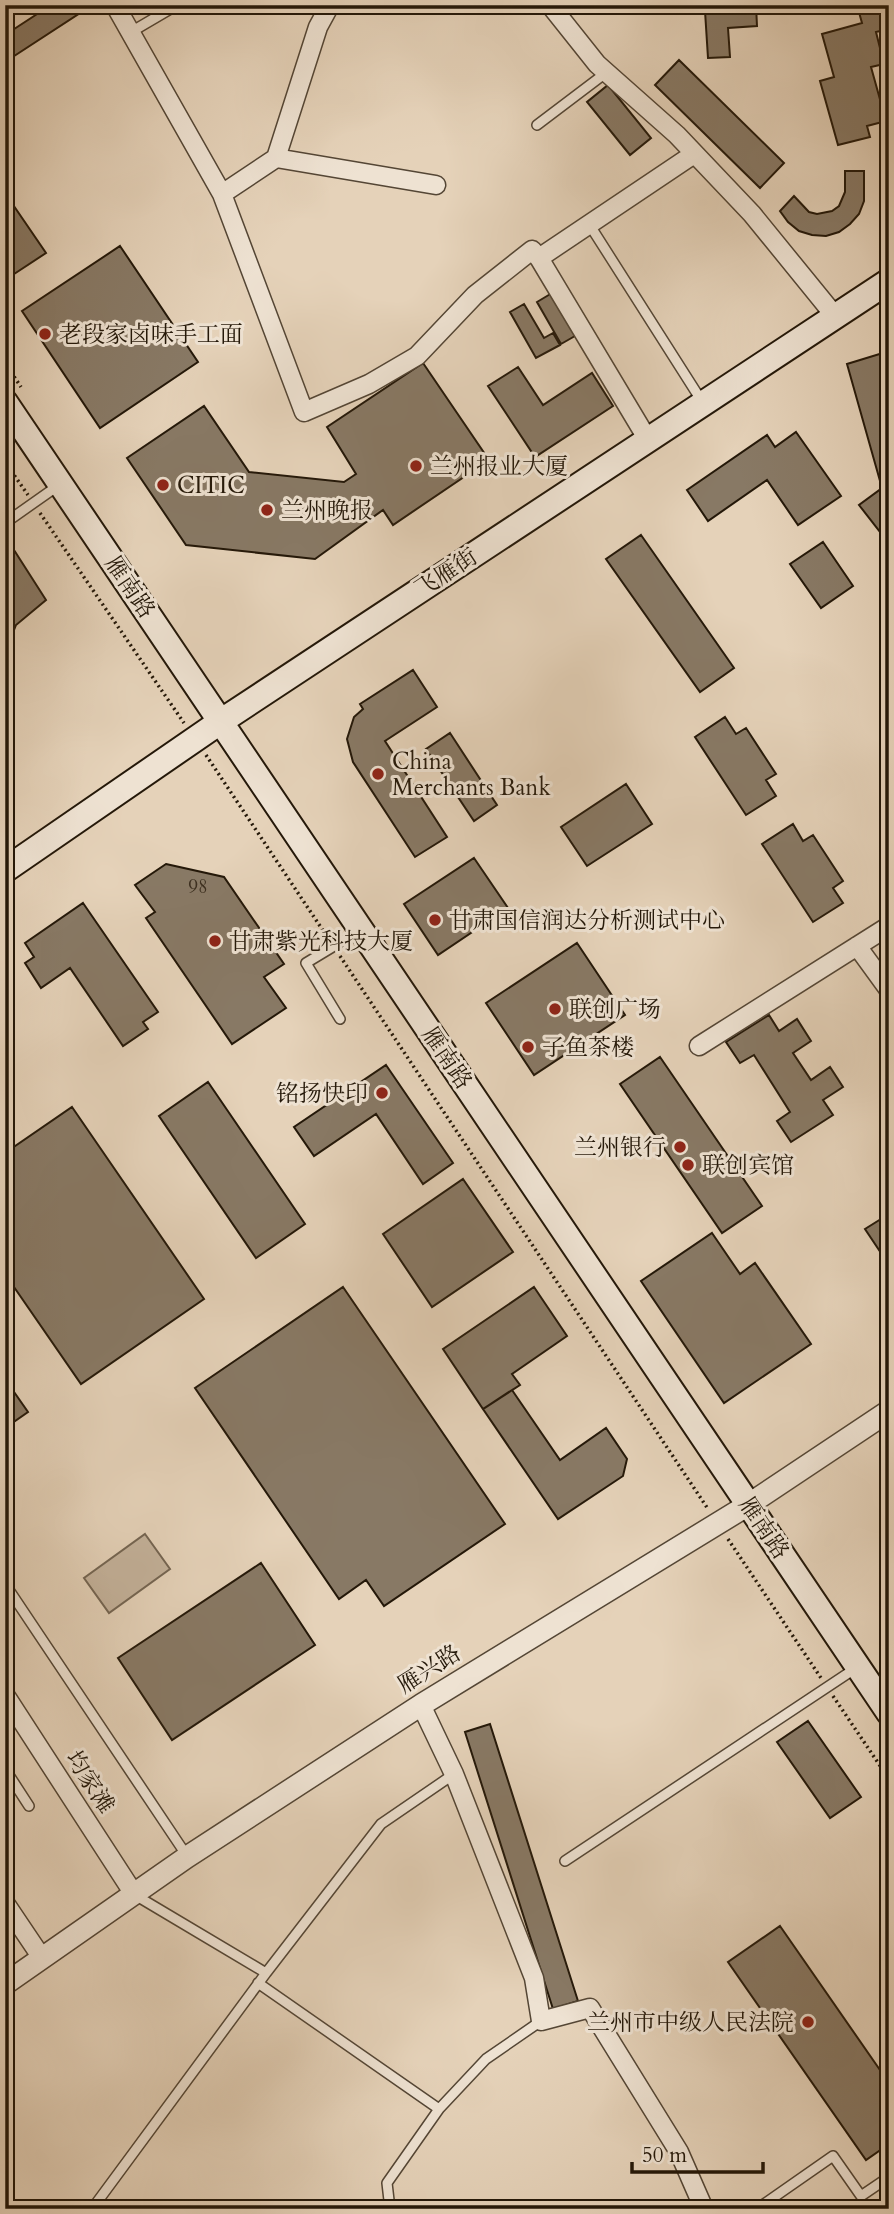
<svg xmlns="http://www.w3.org/2000/svg" width="894" height="2214" font-family="Cardo,'Noto Serif SC',serif">
  <rect width="100%" height="100%" fill="#e5d2b9"/>
  <filter id="stains"><feTurbulence type="fractalNoise" baseFrequency=".00286" numOctaves="4"/><feColorMatrix values="0 0 0 0 .2 0 0 0 0 .09 0 0 0 0 .02 0 0 0 .5 -.17"/></filter>
  <radialGradient id="worn" r=".72"><stop offset=".6" stop-color="#630" stop-opacity="0"/><stop offset="1" stop-color="#630" stop-opacity=".3"/></radialGradient>
  <path fill="#c4b29b" stroke="#746552" stroke-width="2" d="M145,1534L170,1569L109,1613L84,1578Z"/>
  <path fill="#887965" stroke="#241809" stroke-width="2" d="M51,5H77L80,13L5,62V35Z
    M696,5H756L757,26L728,28L730,57L708,58L705,11Z
    M857,5H889V29L876,32L884,64L871,67L886,121L867,126L870,137L838,145L820,81L834,77L822,34L862,23Z
    M679,60L784,163L760,188L655,85Z
    M608,85L651,138L630,155L587,102Z
    M845,171H864V201L859,214L850,224L839,232L826,236L812,235L799,231L788,222L780,211L794,196L809,212L817,214L832,211L839,206L845,192Z
    M5,193L46,253L5,280Z
    M120,246L198,362L100,428L22,311Z
    M557,290L582,332L561,344L537,302Z
    M524,304L544,338L553,333L560,345L536,358L510,312Z
    M886,352L889,363V533L884,537L859,505L882,488L847,364Z
    M423,363L489,460L393,525L383,510L315,559L186,545L127,458L204,406L249,472L344,482L356,474L327,427Z
    M518,367L543,405L592,373L613,406L535,457L488,386Z
    M796,432L841,496L798,525L767,480L708,521L687,490L767,435L775,447Z
    M641,535L734,668L700,692L606,559Z
    M823,542L853,586L821,608L790,564Z
    M14,550L46,600L16,625L5,653V559Z
    M413,670L437,707L385,741L447,837L415,857L353,762L347,739L354,717L363,709L360,704Z
    M725,717L736,734L746,728L776,774L766,780L776,796L746,815L695,737Z
    M450,733L497,805L474,821L426,749Z
    M626,784L652,824L587,866L561,827Z
    M793,824L803,841L813,835L843,881L833,888L843,903L813,922L762,844Z
    M474,858L508,908L438,955L404,904Z
    M166,864L224,877L284,964L264,977L286,1008L232,1044L146,918L155,912L135,885Z
    M83,903L158,1012L143,1022L148,1029L123,1046L70,968L41,988L25,963L34,957L25,943Z
    M577,943L625,1015L534,1075L486,1003Z
    M769,1015L779,1031L797,1019L811,1041L793,1053L811,1080L830,1067L843,1087L823,1100L833,1115L791,1142L777,1121L790,1112L754,1055L740,1063L726,1042Z
    M660,1057L762,1206L722,1233L620,1084Z
    M386,1065L453,1163L423,1184L376,1114L314,1156L294,1127Z
    M208,1082L305,1224L256,1258L159,1116Z
    M72,1107L204,1299L81,1384L5,1274V1153Z
    M463,1179L513,1252L432,1307L383,1234Z
    M889,1214V1265L865,1229Z
    M712,1233L740,1274L755,1263L811,1344L724,1403L641,1281Z
    M343,1287L505,1524L384,1606L366,1580L339,1599L195,1388Z
    M534,1287L567,1336L512,1374L520,1385L483,1409L443,1349Z
    M5,1379L28,1412L5,1428Z
    M512,1390L560,1460L606,1428L627,1459L623,1476L558,1519L483,1409Z
    M261,1563L315,1645L172,1740L118,1658Z
    M808,1721L861,1797L830,1818L777,1742Z
    M490,1724L578,2001L553,2009L465,1732Z
    M780,1926L889,2083V2144L866,2160L728,1962Z"/>
  <g fill="none" stroke-linecap="round" stroke-linejoin="round">
    <defs>
      <path id="service" d="M131,32L177,5
        M537,125L607,72
        M589,224L703,403
        M5,523L59,485
        M340,1019L306,963L359,931
        M5,1584L187,1856
        M5,1769L29,1806
        M565,1861L856,1668
        M266,1973L381,1824L454,1774
        M258,1983L439,2109L486,2059L541,2021
        M92,2209L266,1973L135,1895
        M390,2209L387,2183L439,2109
        M757,2209L833,2156L861,2196L889,2177"/>
      <path id="minor" d="M115,5L222,194L304,412L369,384L417,356L475,295L532,250L539,258L648,440
        M550,5L597,64L677,135L752,214L835,316
        M276,158L318,27L330,5
        M222,194L276,158L436,185
        M539,258L694,154
        M857,946L889,990
        M699,1046L889,926
        M5,1695L134,1894
        M421,1705L454,1774L534,1978L541,2021L590,2008L679,2152L704,2209
        M5,1903L42,1958"/>
      <path id="tertiary" d="M5,1984L187,1857L421,1705L748,1505L889,1411"/>
      <path id="secondary" d="M5,402L889,1713
        M5,870L220,722L889,281"/>
    </defs>
    <use href="#service" stroke="#544635" stroke-width="12"/>
    <use href="#minor" stroke="#544635" stroke-width="21"/>
    <use href="#tertiary" stroke="#544635" stroke-width="24"/>
    <use href="#secondary" stroke="#241809" stroke-width="28"/>
    <path stroke="#241809" stroke-width="3.5" stroke-dasharray="2 3.5" stroke-linecap="butt" d="M5,363L21,387
      M5,462L28,495
      M40,513L184,723
      M206,755L326,935
      M340,956L708,1509
      M728,1539L821,1678
      M833,1696L889,1779"/>
    <use href="#service" stroke="#eee2d2" stroke-width="9"/>
    <use href="#minor" stroke="#eee2d2" stroke-width="18"/>
    <use href="#tertiary" stroke="#eee2d2" stroke-width="21"/>
    <use href="#secondary" stroke="#eee2d2" stroke-width="24"/>
  </g>
  <g fill="#8f2418" stroke="#eee2d2" stroke-width="2.5">
    <circle cx="45" cy="334" r="7"/>
    <circle cx="416" cy="466" r="7"/>
    <circle cx="163" cy="485" r="7"/>
    <circle cx="267" cy="510" r="7"/>
    <circle cx="378" cy="774" r="7"/>
    <circle cx="435" cy="920" r="7"/>
    <circle cx="215" cy="941" r="7"/>
    <circle cx="555" cy="1009" r="7"/>
    <circle cx="528" cy="1047" r="7"/>
    <circle cx="382" cy="1093" r="7"/>
    <circle cx="680" cy="1147" r="7"/>
    <circle cx="688" cy="1165" r="7"/>
    <circle cx="808" cy="2022" r="7"/>
  </g>
  <g text-anchor="middle" dominant-baseline="central" stroke-width="6" stroke-linejoin="round" paint-order="stroke">
    <g font-size="19" fill="#3d3020">
      <text x="198" y="887">98</text>
    </g>
    <g font-size="23" fill="#241809" stroke="#eee2d2" text-anchor="start">
      <text x="59" y="334">老段家卤味手工面</text>
      <text x="430" y="466">兰州报业大厦</text>
      <text x="177" y="485">CITIC</text>
      <text x="281" y="510">兰州晚报</text>
      <text x="392" y="761">China<tspan x="392" dy="26">Merchants Bank</tspan></text>
      <text x="449" y="920">甘肃国信润达分析测试中心</text>
      <text x="229" y="941">甘肃紫光科技大厦</text>
      <text x="569" y="1009">联创广场</text>
      <text x="542" y="1047">子鱼茶楼</text>
      <text x="368" y="1093" text-anchor="end">铭扬快印</text>
      <text x="666" y="1147" text-anchor="end">兰州银行</text>
      <text x="702" y="1165">联创宾馆</text>
      <text x="794" y="2022" text-anchor="end">兰州市中级人民法院</text>
    </g>
    <g font-size="23" fill="#241809" stroke="#eee2d2">
      <text transform="translate(446 573) rotate(-33)">飞雁街</text>
      <text transform="translate(130 587) rotate(56)">雁南路</text>
      <text transform="translate(447 1058) rotate(56)">雁南路</text>
      <text transform="translate(764 1528) rotate(56)">雁南路</text>
      <text transform="translate(429 1669) rotate(-32)">雁兴路</text>
      <text transform="translate(90 1782) rotate(57)">均家滩</text>
    </g>
  </g>
  <rect width="894" height="2214" fill="none" stroke="#e5d2b9" stroke-width="28"/>
  <rect x="7" y="7" width="880" height="2200" fill="none" stroke="#241809" stroke-width="3.5"/>
  <rect x="14" y="14" width="866" height="2186" fill="none" stroke="#241809" stroke-width="2"/>
  <path d="M632 2162v10h131v-10" fill="none" stroke="#241809" stroke-width="3.5"/>
  <text x="642" y="2162" font-size="21" fill="#241809" stroke="#eee2d2" stroke-width="5" paint-order="stroke">50 m</text>
  <rect width="100%" height="100%" filter="url(#stains)"/>
  <rect width="100%" height="100%" fill="url(#worn)"/>
</svg>
